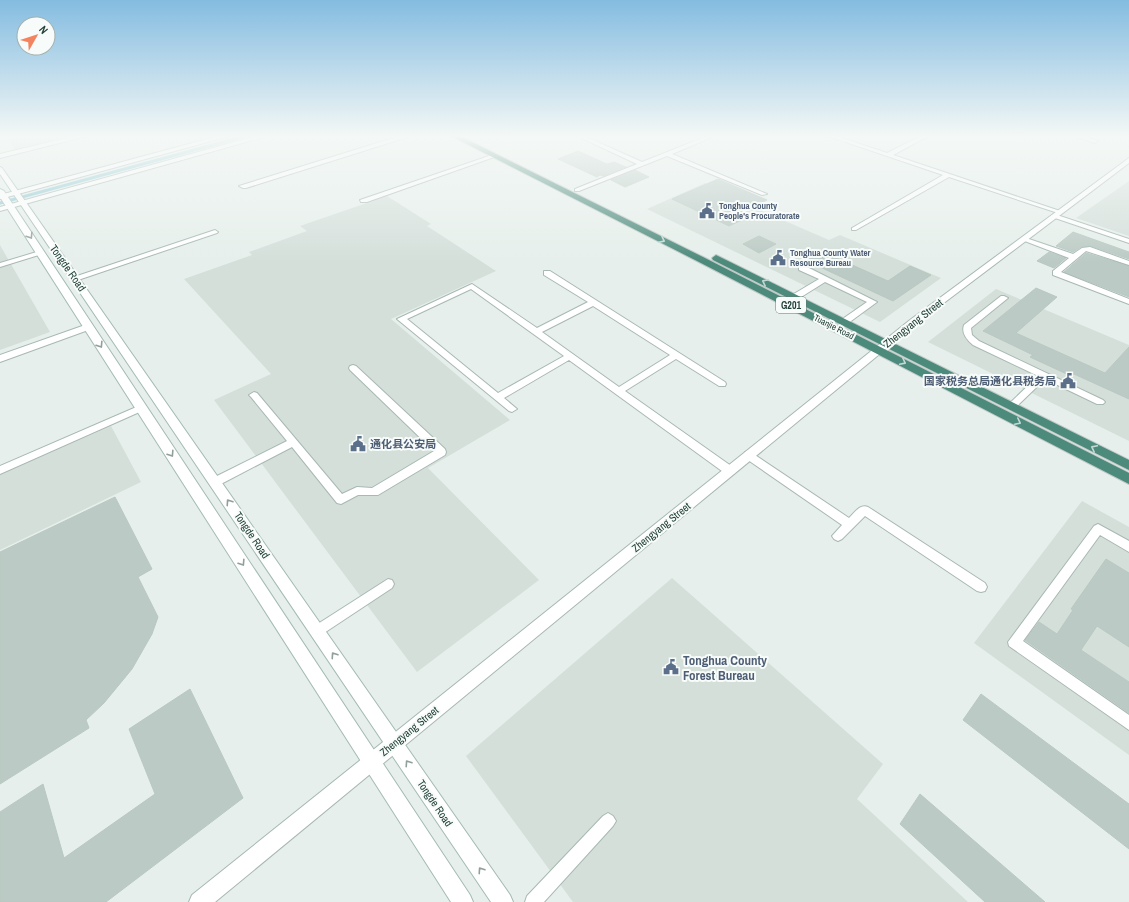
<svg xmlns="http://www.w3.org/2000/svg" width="1129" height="902" font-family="'Archivo Narrow','Noto Sans SC',sans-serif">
  <rect width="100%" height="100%" fill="#e6efeb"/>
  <path fill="#d4dfda" d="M5,135H82L16,151Z
    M1129,181V236L1076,218Z
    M705,183L757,206L755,208L829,240L840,235L941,278L880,322L647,209Z
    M387,196L431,224L427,226L496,271L391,319L510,420L428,468L539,580L417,672L214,400L271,374L184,279L252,255L249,252L307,231L300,226Z
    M0,245L50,332L0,350Z
    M996,289L1129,345V441L928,342Z
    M111,426L141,482L0,550V475Z
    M1082,501L1129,527V755L974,643Z
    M672,578L883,764L857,799L968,902H573L466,756Z"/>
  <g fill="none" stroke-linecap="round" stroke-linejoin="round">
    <path stroke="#8ec9d4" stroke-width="3" d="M0,203L249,135"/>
  </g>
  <path fill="#bbcac4" stroke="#b8c9c2" d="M578,151L607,164L614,162L626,167L603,176L600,175L597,177L558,159Z
    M635,170L649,177L625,187L611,180Z
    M718,179L767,200L738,214L746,218L729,226L672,199Z
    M1073,232L1129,252V259L1091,246L1081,247L1073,252L1056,246Z
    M759,236L776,244L759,253L743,244Z
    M821,251L888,281L910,266L931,275L893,301L805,260Z
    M1049,252L1066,258L1054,268L1037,261Z
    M1086,253L1129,266V297L1064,272Z
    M1036,288L1057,297L1016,333L1105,373L1129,347V399L1074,374L1071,376L1030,357L1033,355L983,331Z
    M115,497L152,569L138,577L158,617L152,634L132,669L104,703L86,720L89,728L0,784V552Z
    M1106,559L1129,573V647L1097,626L1081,650L1129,682V713L1025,640L1039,622L1057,634L1073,610L1071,609Z
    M190,689L243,798L106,902H0V812L43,784L64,858L155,794L129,729Z
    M981,694L1129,804V849L963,720Z
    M920,794L1045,902H985L900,824Z"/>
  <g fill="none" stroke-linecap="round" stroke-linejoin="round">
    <defs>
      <path id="service" d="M575,135H582L642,162L710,135H717L672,154L767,194L762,195L667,156L579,191H575V189L637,164Z
        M825,135H833L887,153L923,135H930L893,155L1063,212L1058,213L949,177L856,230H852V228L943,175Z
        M1072,135H1081L1098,141L1095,143Z
        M1054,214L1129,239V243L1052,217L1051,216Z
        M215,230L218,232L217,233L78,280H75L71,278Z
        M1022,238H1026L1073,254L1082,248L1090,247L1129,261V265L1086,251L1061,272L1129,299V304L1053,275V271L1069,258L1022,240Z
        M40,251L44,253L42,254L0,267V263Z
        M799,266H805L877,302L847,324H841V320L867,302L825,282L798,299H792V295L819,279L799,270Z
        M544,271H550L725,382L726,384L725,386H719L676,359L625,391L734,468L735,471L734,474H726L569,360L504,398L517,409L512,412L509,411L397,319L472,284L537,328L588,302L544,275ZM471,289L564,356L498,393L407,319ZM593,306L670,355L619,387L542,332Z
        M1001,296H1004L1008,298L971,328L972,335L979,341L1103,400L1105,402L1103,404H1097L1045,379L1015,408H1009L1007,406L1009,404L1038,376L973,345C967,340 961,333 964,325Z
        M353,365L356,366L445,449L446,452L445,455L378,495H358L341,504L337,503L292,447L219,485H211L210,482L211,479L287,441L251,397L249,395L254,392L257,393L342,494L357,487L372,488L434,451L350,370L349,368L350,366Z
        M141,405L146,408L144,410L0,474V466Z
        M749,451L849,518C855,512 860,504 868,507L985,583L987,587L985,591L981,592L977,591L865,516L842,539L838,541L834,539L832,536L842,525L745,458L744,455L745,452Z
        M1098,524L1129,541V552L1100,535L1023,641L1129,715V730L1009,646L1008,642L1094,526Z
        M388,579L392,580L394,584L392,588L321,635L317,637L313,635L311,631L313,627Z
        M608,813L613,816L616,821L613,826L544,902H525L527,896L603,816Z"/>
      <path id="minor" d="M79,135H91L0,158V154Z
        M403,135H414L246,188H243L239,186Z
        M492,155L497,156L367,202H361L360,200Z
        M88,324L93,327L91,329L0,362V355Z"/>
      <path id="tertiary" d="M222,135H233L0,199V195Z
        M260,135H271L0,211V207Z
        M1129,158V163L916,324L215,902H189L192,895L910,320Z"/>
      <path id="secondary" d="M0,167L2,168L510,895L513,902H491L0,174Z
        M0,189L4,191L470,895L473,902H451L0,197Z"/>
      <path id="trunk" d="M449,135H458L703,257L1129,473V484L697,261Z
        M716,255L1129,460V470L713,260L712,258Z"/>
    </defs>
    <use href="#service" stroke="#a8b8b2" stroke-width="2"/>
    <use href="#minor" stroke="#a8b8b2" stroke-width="2"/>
    <use href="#tertiary" stroke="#a8b8b2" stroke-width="2"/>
    <use href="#secondary" stroke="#a4bbb3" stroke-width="2"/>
    <use href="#trunk" stroke="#c2cac8" stroke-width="2"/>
    <use href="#service" fill="#fff" fill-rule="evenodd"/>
    <use href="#minor" fill="#fff" fill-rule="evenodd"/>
    <use href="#tertiary" fill="#fff" fill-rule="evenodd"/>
    <use href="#secondary" fill="#fff" fill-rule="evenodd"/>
    <use href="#trunk" fill="#4c8a7c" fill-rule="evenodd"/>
  </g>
  <defs><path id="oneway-chevron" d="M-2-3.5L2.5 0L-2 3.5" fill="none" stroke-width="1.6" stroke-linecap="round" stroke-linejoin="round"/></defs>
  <g stroke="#92a09c">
    <use href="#oneway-chevron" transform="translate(30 236) rotate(57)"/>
    <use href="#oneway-chevron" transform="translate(100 345) rotate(57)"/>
    <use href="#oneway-chevron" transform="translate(171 454) rotate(57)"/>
    <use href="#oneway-chevron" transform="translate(229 502) rotate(-124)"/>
    <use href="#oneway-chevron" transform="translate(242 563) rotate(57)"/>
    <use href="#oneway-chevron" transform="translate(334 655) rotate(-124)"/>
    <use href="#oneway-chevron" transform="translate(408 763) rotate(-124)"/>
    <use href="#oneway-chevron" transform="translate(481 870) rotate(-124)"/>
  </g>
  <g stroke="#c4d9d4">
    <use href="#oneway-chevron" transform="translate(662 240) rotate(27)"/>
    <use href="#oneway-chevron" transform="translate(765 282) rotate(-153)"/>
    <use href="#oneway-chevron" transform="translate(903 362) rotate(27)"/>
    <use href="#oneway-chevron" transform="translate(1018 422) rotate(27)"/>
    <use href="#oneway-chevron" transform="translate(1094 448) rotate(-153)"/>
  </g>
  <linearGradient id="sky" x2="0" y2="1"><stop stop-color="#84bce0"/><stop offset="0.52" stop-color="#f4f8f6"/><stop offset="1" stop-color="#f4f8f6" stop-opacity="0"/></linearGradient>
  <rect width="1129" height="262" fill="url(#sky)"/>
  <defs>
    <symbol id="civic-bare" viewBox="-9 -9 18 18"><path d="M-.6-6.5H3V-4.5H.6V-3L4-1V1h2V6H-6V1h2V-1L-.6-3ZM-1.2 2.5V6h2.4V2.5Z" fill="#5c6f8a" stroke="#f7fbf9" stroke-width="2.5" paint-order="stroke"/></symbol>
  </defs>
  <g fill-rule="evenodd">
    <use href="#civic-bare" x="696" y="200" width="22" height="22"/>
    <use href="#civic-bare" x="767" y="247" width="22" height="22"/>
    <use href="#civic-bare" x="1057" y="370" width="22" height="22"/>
    <use href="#civic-bare" x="347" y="433" width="22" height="22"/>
    <use href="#civic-bare" x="660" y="656" width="22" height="22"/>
  </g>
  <g text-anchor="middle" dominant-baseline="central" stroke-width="4" stroke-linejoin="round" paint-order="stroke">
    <g font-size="9" font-weight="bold" fill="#4e5e75" stroke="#f7fbf9" text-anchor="start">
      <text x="719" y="206">Tonghua County<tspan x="719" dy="10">People's Procuratorate</tspan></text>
      <text x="790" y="253">Tonghua County Water<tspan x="790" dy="10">Resource Bureau</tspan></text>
    </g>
    <g font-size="9" fill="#24423a" stroke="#f7fbf9">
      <text transform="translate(834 327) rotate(27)">Tuanjie Road</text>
    </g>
    <rect fill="#f7fbf9" stroke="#637a73" stroke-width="1" x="776" y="297" width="30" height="16" rx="3"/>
    <g font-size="10" font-weight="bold" fill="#24423a">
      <text x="791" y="305">G201</text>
    </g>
    <g font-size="11" fill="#24423a" stroke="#f7fbf9">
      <text transform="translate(68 268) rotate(55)">Tongde Road</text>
      <text transform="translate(913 323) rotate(-38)">Zhengyang Street</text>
      <text transform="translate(661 527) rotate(-39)">Zhengyang Street</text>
      <text transform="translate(252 535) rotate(56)">Tongde Road</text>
      <text transform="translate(409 731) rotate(-39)">Zhengyang Street</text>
      <text transform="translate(435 803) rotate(56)">Tongde Road</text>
    </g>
    <g font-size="11" font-weight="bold" fill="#4e5e75" stroke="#f7fbf9" text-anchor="end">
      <text x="1056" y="381">国家税务总局通化县税务局</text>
      <text x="370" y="444" text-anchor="start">通化县公安局</text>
    </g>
    <g font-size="13" font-weight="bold" fill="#4e5e75" stroke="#f7fbf9" text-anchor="start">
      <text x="683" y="660">Tonghua County<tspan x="683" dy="15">Forest Bureau</tspan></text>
    </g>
  </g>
  <g transform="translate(36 36) rotate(51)"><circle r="19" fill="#f7fbf9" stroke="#a3b1ad"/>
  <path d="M0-3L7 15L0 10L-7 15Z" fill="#f4845f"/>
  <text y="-6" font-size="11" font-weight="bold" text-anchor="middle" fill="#24423a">N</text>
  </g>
</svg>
